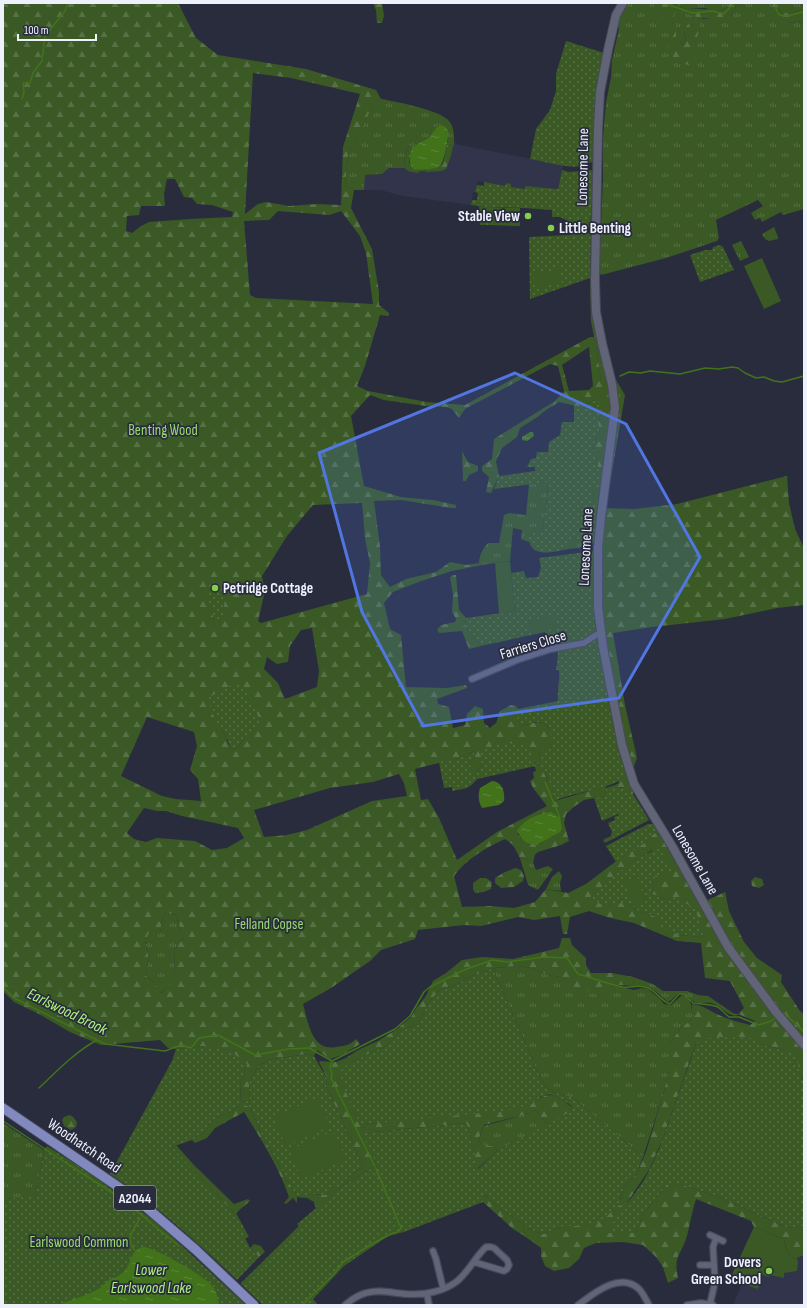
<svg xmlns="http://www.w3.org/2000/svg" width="807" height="1308" font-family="'Sofia Sans Condensed',sans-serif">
  <defs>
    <pattern id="grass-tufts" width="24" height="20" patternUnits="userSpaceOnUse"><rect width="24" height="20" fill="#3a5925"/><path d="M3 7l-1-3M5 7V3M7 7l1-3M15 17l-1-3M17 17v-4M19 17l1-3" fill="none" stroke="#577146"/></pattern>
    <pattern id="forest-firs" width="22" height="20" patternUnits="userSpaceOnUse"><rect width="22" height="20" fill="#3a5925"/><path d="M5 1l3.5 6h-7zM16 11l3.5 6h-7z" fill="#577146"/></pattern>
    <pattern id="park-dots" width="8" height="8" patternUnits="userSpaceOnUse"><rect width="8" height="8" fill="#3a5925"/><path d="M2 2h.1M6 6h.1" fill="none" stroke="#577146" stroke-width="1.8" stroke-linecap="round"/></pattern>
    <pattern id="water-ripples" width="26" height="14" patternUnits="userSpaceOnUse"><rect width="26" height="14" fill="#42731a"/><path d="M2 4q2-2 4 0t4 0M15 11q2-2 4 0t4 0" fill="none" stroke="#5e873c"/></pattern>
  </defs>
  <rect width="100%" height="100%" fill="#292c3d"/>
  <path fill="#31344b" d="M455,143L460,145L563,165L558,189L526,186L525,189L511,187L506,183L505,186L478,181L475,192H473L471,205L403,196L380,190H364L365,175L382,174L389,168H404L408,171H426L451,156L453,147Z
    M754,1227L794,1259L804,1255V1305H733L742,1284L728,1283Z"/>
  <path fill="url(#grass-tufts)" fill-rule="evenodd" d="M628,3H654V6L677,10L704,19L731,15L738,3H771V8L788,23L799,21L804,25V209L783,215L781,212L762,222L760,218L755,220L751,213L763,206L758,200L716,220L719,238L717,241L666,258L601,275L599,271L603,180V138L606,103L611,77L612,60L619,29L617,23L620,14ZM672,23L676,26V36L683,45L686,43L684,32L700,24L681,63Z
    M672,3H730L725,9L720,12L705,8L687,9Z
    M779,3H804V10H801L791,13H782L779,9Z
    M376,98C393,101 435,109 447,119C452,123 454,130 454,136C454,141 455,143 453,147L450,144H447L448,137L441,125L437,127L428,138L412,147L409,146L405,155L404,168H389L382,174L365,175L364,190H354L345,186L348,155Z
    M774,227L778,237V239L769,241L765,239L762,234Z
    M741,241L749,257L740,261L732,245Z
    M590,282H592L594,322L608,381L601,382L596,345L591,322Z
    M616,380L625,395L606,508H604L615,382Z
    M548,482L546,507L542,530L536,531L529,536V542L521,539L522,530L513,528L510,561L482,565L479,563C479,556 483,548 488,543H499L504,515L509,513L526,515L529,484Z
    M576,539L594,540V543L579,548L568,549L570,541Z
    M535,854L533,863L536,870L548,866L553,869L538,890L528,885L520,858L529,860Z
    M559,871L562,876L560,883L561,891L546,889L552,877Z
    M167,913L176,915L183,938L174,950L175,969L170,986L160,993L154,982L145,975L149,959L145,940L149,933H160L163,917Z
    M518,966L531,968L549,975L561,977L573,988L617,986L634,990L642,988L648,989L660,999L664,1004L671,1005L682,995C693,1000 692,1008 692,1019L680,1029L669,1045V1071L663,1095L643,1157L573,1098L554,1092L544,1086L496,976L494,968Z
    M633,977L653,984L663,991H687L698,995L708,996L733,1013L739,1015C728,1018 722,1006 711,1003C706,1002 700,1004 695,1002C689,1000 686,994 679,993C675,995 673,1000 668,1002C656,992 651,984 634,986Z
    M535,1110L548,1125L497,1151L495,1146H484L478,1141L484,1126L523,1115Z
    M3,1123L44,1150L36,1197L3,1199Z"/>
  <path fill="url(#forest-firs)" fill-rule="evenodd" d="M3,3H178L196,38L218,55L306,69L376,90L381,99H376L348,155L345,186L354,190L351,208L372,249L379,292V305L389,313L388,316L380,315L365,366L357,386L368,391L427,402L465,405L590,337H595L601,381H608L612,398L604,470L601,471L597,468C601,453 585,453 600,432L598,424L603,406L594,400L580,407L559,402L543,412L539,416L520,428L517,437L502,448L496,461L499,476L491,493L486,492L489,477L482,471V466L492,459L494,439L555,401L564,391L558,366L550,364L465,409L459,418L452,409L446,407L426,406L384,400L370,395L351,416L364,486L401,497L433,500L456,505V508H451L401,500L374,501L380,546L381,575L390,587L406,579L436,572L450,562L466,565L479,563L482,565L452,571L421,581L393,592L384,603L390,629L401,635L406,687L447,688L466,685L467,688L437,699L438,704L449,707L453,728L465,725L467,714L475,706L483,709L484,723L490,728L496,723L500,711L511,705L516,706C520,712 520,719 523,726C544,717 556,726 551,749L539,751L541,761L532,763L482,765L478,771L472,770L468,762L475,758L474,751L458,758L415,769L421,800L428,799L439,818L457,860L497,832L547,806L533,788L530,781L534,778L533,772L536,771L535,766L540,765L550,784H552C554,790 552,795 555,801L606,786L605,796L584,800L575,806L566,814L564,823L569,841L561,845L538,852L529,860L520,858L513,845L505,839C487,847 466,859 454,876L462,907L490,906L514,908L535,902L546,889L568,893L586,884L619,859L649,840L652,835L658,831L699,904L725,892L729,911L744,942L757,958L782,975L781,982L800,1011L804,1014V1040L774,1015L804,1050V1082L788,1051L767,1046L749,1038L696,1043L663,1138L650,1168L627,1203L620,1200L624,1187L637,1173L646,1152L663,1095L669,1071V1045L680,1029L692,1019V1004C705,1006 708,1010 719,1015C729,1020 739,1022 750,1025L755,1021L738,1014L744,1008L730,981L705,978L701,943L677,941L634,923L610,918L589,911L570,917L567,934H563L560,916L534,920L518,917L481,926L464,925L418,930L415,939L381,950L370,961L331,988L303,1004C308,1022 312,1052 336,1047C345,1046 350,1045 356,1039L360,1044L342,1055L330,1059L317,1050L314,1056L307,1054L272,1059L258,1066L249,1083L250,1104L241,1101L240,1085L247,1064L206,1046L176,1049L168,1048L160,1040L101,1045L70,1032L39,1014L14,1002L3,991ZM253,73L291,78L360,94L343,147L341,205L316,204L289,206L266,202L258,204L245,214ZM167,179H175L184,197L192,198L197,204L212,205L233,212L232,217L190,219L149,222L141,226L132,233L126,231L127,216L139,215L141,206H165L164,194ZM278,211L329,215L341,211L360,236L366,253L373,304L256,298L250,295L244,221L269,220ZM589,347L593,386L589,390L569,391L562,365ZM362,503L365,539L370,563L367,594L261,623L258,621L265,591L262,576L287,536L313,505ZM228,593L224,600V609L214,620L211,608ZM312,628L319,671L317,687L285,699L278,683L264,669L267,657L277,664L288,662L290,646L301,630ZM147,717L194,732L197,746L190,770L198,779L201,801L176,799L162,796L121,776ZM221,727L245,737L237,748L231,750ZM399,774L404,783L407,796L372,801L307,830L287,835L264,837L254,810L330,788L373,782ZM144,808L157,811H166L182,816L238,828L244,838L227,848L212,850L195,841L157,838L146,842L134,839L127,833ZM517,833L554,836L549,837L540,844L522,839ZM652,850L655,876L652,894L666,900L702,937L679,935L657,917L636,910L628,903L591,897L633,862ZM167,913L176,915L183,938L174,950L175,969L170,985L161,993L154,982L145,975L149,959L145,941L149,933H160L163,917Z
    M373,3H382L384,16L382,23H377L376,10Z
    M654,3H672L687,9H714L720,12L725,9L730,3H738L731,15C710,21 697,19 677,10L672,19L661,16L654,6Z
    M771,3H779V9L782,13H791L801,10H804V25L799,21L788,23L776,21L771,8Z
    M692,21L700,24L691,66C663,57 665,48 672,23L676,26V36L683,45L686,43C685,31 680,31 692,21Z
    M447,144H450L453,147L451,156L446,169L441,171L426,172V171H420L418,173L408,171L404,168L405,155L409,146L412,147L409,162L415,170L439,167L443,163Z
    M479,206L488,207V225H480Z
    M462,451L468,462L478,466V471L469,475L466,481H463Z
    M787,476L789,503L795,529L804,548V605L777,608L725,619L652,627L613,633L625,705L637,758L634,766H631L618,710L605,643L600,583L604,508L634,509L677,504Z
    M594,486H598L600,488L598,501H593Z
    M453,575H456L459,610L466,618L465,626L481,646L469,649L462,631L439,633L437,630L441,625L455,622L456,619L452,612L453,595L450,577Z
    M628,774L633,789V794H630L622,787H616L615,785L619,783L618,781Z
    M515,868L521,870L524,876L523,881L514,887L501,888L495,883V878L503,873Z
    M755,877L762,879L764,885L759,888L752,886L751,881Z
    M480,878H486L492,882L491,889L484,892L475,893L473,889V883Z
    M562,938H570L572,945L586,958V965L591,973H612L633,977L634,986L619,985L610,987L599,995L572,988L561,977L549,975L531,968L518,966L494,968L477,974L453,986L440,990L427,1004L419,1024L401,1031L388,1045L349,1063L362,1128L368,1124L530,1105C550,1090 553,1093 572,1107L570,1112L548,1125L535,1110L523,1115L484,1125L478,1141L484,1146H495L497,1151L477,1169L469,1130L466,1123L363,1133L377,1165L344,1185L316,1209L314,1202L307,1198V1195L313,1194L324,1195L341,1186L349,1177L363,1166L326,1086L327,1078L319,1062L320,1061L336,1062L346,1058L358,1050L378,1041L397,1029L411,1017L417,1007L426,996L433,981L446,973L462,960L482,957L513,959L559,948Z
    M245,1105L250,1107L261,1133L297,1197V1203L293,1198L286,1204L284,1203L289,1197C279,1167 261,1139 244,1112L215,1128L207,1138L195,1143L192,1140L204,1132L212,1121L240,1106Z
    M70,1115L73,1117L77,1122L76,1127L71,1130L64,1126L62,1120L64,1117Z
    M176,1145L194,1165L234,1204L248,1199L250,1201L236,1213L232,1211L172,1148Z
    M667,1184H680L719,1197L788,1228L804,1226V1255L794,1259L787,1253L784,1239L754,1227L751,1221L696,1199C692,1211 690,1224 687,1236C681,1256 673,1255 678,1278L668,1283L663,1267L656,1257L643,1245L623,1242L596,1243L584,1248L579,1259L569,1268L554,1271L545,1266L541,1256V1248L523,1235L527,1228L543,1234L564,1226H579L618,1204L623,1207L636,1233L642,1216Z
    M487,1195L489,1200L523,1224L524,1229L521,1234L513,1229L483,1202V1197Z
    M254,1244L261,1246L265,1252L259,1257L250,1248Z"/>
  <path fill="url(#park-dots)" d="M566,41L604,53L594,162C589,162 586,165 582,166C569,169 543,161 530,159L536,129L550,110L556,91V74Z
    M562,170L569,172L591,170L594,173L590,228L579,227L560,217H552V210L524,208L488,207L471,205L472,200H477L478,193L475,192L477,185L484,186V182L505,186L506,183L511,184V187L525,189V186L558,189Z
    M571,229L587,232L591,234L590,278L530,299L529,237L571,235Z
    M720,245L723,247L734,270L700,282L690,255L705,250H712L713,247Z
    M594,400L599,401L603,406L598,424L600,432L595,440L593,449L598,455L597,468L601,470H604L600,488L598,486L594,487L593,501H598L594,540L576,539L571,541L568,549C557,551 535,558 530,544C528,539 529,536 531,532L542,530L546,507L548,482L494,489L499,476L535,471V467H527L531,459L536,458L537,452H548L549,442L560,435L562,422H574V405L580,407Z
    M594,551V597L595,625L600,654L615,734L628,774C609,792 577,790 555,801C552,795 554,790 552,784H550L545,773L542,774L540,765L477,779C468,790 466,788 452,791V787L444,788L439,762L458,758L474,751L475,758L469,762L472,770L478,771L482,765L480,750C494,745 523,736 531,754C533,756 532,760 533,763L541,761L539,751L551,748L552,742L549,727C540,720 533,722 523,726L516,720L519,716L518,709L558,701C557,691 560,681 559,670H556V666H557L558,652L555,646L548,648L545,632L481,646L465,626L466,618L515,611L511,573L524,571L526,578L538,577L541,567L539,558Z
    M211,582H225L229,585C228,600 220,601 227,617L214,620L207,596V585Z
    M237,683L247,694L262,724L245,737L237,748L231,750L228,741L211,711L209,698L217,691Z
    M615,785L616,787L628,788L630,794H633L649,820L605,843L603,840L611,836V834L612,832L608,823L615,820L614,817L619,815L618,814L602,821L594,798L605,796L606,788Z
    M648,824H653L658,831L652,835L649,840L616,862L606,846Z
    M660,849L673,871L655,876L652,894L666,900L676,897L695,909L703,931L702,937L679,935L661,927L657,917L636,910L628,903L600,904L591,897C608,882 639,852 660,849Z
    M494,968L496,976L544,1086L554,1092L573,1098L643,1157L637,1173L624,1187L620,1199L627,1203C652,1176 663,1138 675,1104C682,1084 690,1063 696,1043L713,1037L750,1038L767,1046L788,1051L796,1055L802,1079L804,1082V1226L788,1228L719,1197L680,1184H667L642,1216L636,1233H607L623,1207L618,1204L602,1222L579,1226H564L543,1234L527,1228L523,1235L521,1234L524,1229L523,1224L489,1200L487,1195L483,1197V1202L404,1232L388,1236L344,1266L313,1299L318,1305H263L241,1284L242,1282L299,1226L297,1224L344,1185L377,1165L362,1133L466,1123L469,1130L478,1169L497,1151L570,1112L572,1106L561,1099L550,1094L541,1097L530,1105L503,1111L368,1124L362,1128L343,1086L340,1071L349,1063L388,1045L401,1031L419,1024L427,1004L440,990L453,986L477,974Z
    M206,1046L232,1052L247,1064L240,1085L241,1101L250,1104L249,1083L258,1066L272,1059L307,1054L314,1056L327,1079L326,1086L363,1166L349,1177L341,1186L324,1195L313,1194L307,1195V1198L297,1197L261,1133L250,1107L245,1105L240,1106L212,1121L204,1132L192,1140L172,1147L232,1211L236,1213L249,1237L245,1238L250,1248L259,1257L237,1280C197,1242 156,1205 110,1174L172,1061L176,1049Z
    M47,1146L88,1172L157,1223L246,1305H3V1199L36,1196L44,1150Z"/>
  <path fill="#3a5925" d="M488,207L520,208V226L488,225Z
    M762,258L781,301L764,309L744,266Z
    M560,269L562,283L535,288L533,274Z
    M510,561L515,611L499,614L495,563Z
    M554,616L557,628L531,634L528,621Z
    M637,876L646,902L634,907L624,881Z
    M317,1098L330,1126L286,1146L273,1117Z
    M333,1131L346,1159L302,1179L289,1150Z
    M754,1227L784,1239L787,1253L794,1259L797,1258L798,1262L797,1271L784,1273V1278L770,1275L769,1277L762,1275L758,1289L742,1284L728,1283Z"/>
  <path fill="url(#water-ripples)" d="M441,125C445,126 447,128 448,131C449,137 444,162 440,166C435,170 422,169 415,170C407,164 410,156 412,147L428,138L437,127Z
    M530,432H533L534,436L527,441L522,440V437Z
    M492,781C503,782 505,792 504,801L499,805L482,808C478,801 478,795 480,788Z
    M551,812L560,818L562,828L560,832L537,845L527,843L522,839L517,831C524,819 538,814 551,812Z
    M144,1247C157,1249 205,1276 213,1287C217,1293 218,1299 219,1305H59C72,1299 87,1296 100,1288C103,1286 106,1282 109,1280C114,1278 119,1276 123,1273C131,1265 131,1249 144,1247Z"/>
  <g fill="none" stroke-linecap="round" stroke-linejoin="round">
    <path stroke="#42731a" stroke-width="1.5" d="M664,3L692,13L713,11L723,14L732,6V3
      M776,3V9L779,15L787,16L803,12L804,13
      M22,99L24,92L23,83H30L33,73L42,61L45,36L65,11L68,3
      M620,376L629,372L641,373L650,371L680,374L705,368L719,369L732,367L738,368L745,373L756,378L764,377L774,381L782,382L804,376
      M545,782L560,818
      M3,987L14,998L105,1044L165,1051L181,1045L191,1048L199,1038L218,1035L255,1055L288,1049L309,1048L332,1061
      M782,1014L784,1013L804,1032
      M332,1061L395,1029L410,1016L424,992L430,987L464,970L492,960L507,962L545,957L567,958L578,974C593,978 608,984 623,987C631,988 640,984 648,988C656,991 662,1002 670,1004L679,994H683L693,1003L711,1005L718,1007L729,1017H739L759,1025L771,1021L777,1017
      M332,1061L330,1067L332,1074L331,1078L375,1167
      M39,1088C57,1071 75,1052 97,1040
      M3,1121L69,1165
      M71,1166L122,1199L179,1246
      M135,1251C125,1238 133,1231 140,1218
      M302,1305L334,1274L343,1262L370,1245L393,1233L398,1232L401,1228L376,1169"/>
    <defs>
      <path id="street" d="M472,679L517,660L551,649L584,643L596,635L601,634
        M710,1235L723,1241
        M433,1251L436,1259L443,1288
        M700,1265H714
        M427,1294L429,1305
        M710,1304L715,1282L713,1247L716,1238
        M345,1305C351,1300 358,1295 366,1293C380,1289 392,1293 406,1294C423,1295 442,1292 456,1282C468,1273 475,1257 486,1247H491L494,1248L507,1260L509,1265L507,1269L504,1271L474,1262
        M578,1305C593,1294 620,1271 639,1289C643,1293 646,1300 649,1305
        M687,1305L701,1303L713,1305"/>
      <path id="secondary" d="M623,3L616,15L608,50L600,92L598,129L595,279L596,312L602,343L612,384L615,408L601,517L598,548V607L603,647L622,745L634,784L672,846L728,947L776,1012L804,1045"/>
      <path id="primary" d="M3,1108L139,1201L196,1250L254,1305"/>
    </defs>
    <use href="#street" stroke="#474958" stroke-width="8"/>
    <use href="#secondary" stroke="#474958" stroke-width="10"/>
    <use href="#primary" stroke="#474958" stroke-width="11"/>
    <use href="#street" stroke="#616477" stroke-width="5.5"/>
    <use href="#secondary" stroke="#616477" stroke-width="8"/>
    <use href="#primary" stroke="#8289be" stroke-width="9"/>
  </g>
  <path fill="#5176e1" fill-opacity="0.2" stroke="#5176e1" stroke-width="3" stroke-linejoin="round" d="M515,373L626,424L700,557L619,698L423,726L362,612L319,453Z"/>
  <g fill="#84cf4d" stroke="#292c3d" stroke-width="1.5">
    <circle cx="528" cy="216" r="4"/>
    <circle cx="551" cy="228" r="4"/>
    <circle cx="215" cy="588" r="4"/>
    <circle cx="769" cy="1271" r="4"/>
  </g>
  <g text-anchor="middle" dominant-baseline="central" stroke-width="3.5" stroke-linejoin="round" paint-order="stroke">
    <rect fill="#292c3d" stroke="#b3b5c3" stroke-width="1" x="114" y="1186" width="42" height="24" rx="3"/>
    <g font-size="14" font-weight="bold" fill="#eef0fc">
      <text x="135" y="1198">A2044</text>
    </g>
    <g font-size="15" fill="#eef0fc" stroke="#292c3d">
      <text transform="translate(583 167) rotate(-89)">Lonesome Lane</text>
      <text transform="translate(586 547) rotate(-87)">Lonesome Lane</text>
      <text transform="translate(533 645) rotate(-17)">Farriers Close</text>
      <text transform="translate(695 860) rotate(60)">Lonesome Lane</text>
      <text transform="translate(84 1146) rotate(34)">Woodhatch Road</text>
    </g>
    <g font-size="15" font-weight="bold" fill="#eef0fc" stroke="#292c3d" text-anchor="end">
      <text x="520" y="216">Stable View</text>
      <text x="559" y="228" text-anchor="start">Little Benting</text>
      <text x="223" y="588" text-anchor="start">Petridge Cottage</text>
      <text x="761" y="1262">Dovers<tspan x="761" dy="17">Green School</tspan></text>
    </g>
    <g font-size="15" fill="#98dc6c" stroke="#292c3d">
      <text x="163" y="430">Benting Wood</text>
      <text x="269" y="924">Felland Copse</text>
      <text x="79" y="1242">Earlswood Common</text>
    </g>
    <g font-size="16" font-style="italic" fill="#adf181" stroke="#292c3d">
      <text transform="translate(67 1012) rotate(26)">Earlswood Brook</text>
      <text x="151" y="1270">Lower<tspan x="151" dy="18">Earlswood Lake</tspan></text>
    </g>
  </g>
  <rect width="807" height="1308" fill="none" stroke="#eef0fc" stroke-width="8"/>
  <path d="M18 34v6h78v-6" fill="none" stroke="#eef0fc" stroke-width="2"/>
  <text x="24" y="34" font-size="12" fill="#eef0fc" stroke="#292c3d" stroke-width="3" paint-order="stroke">100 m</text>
</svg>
